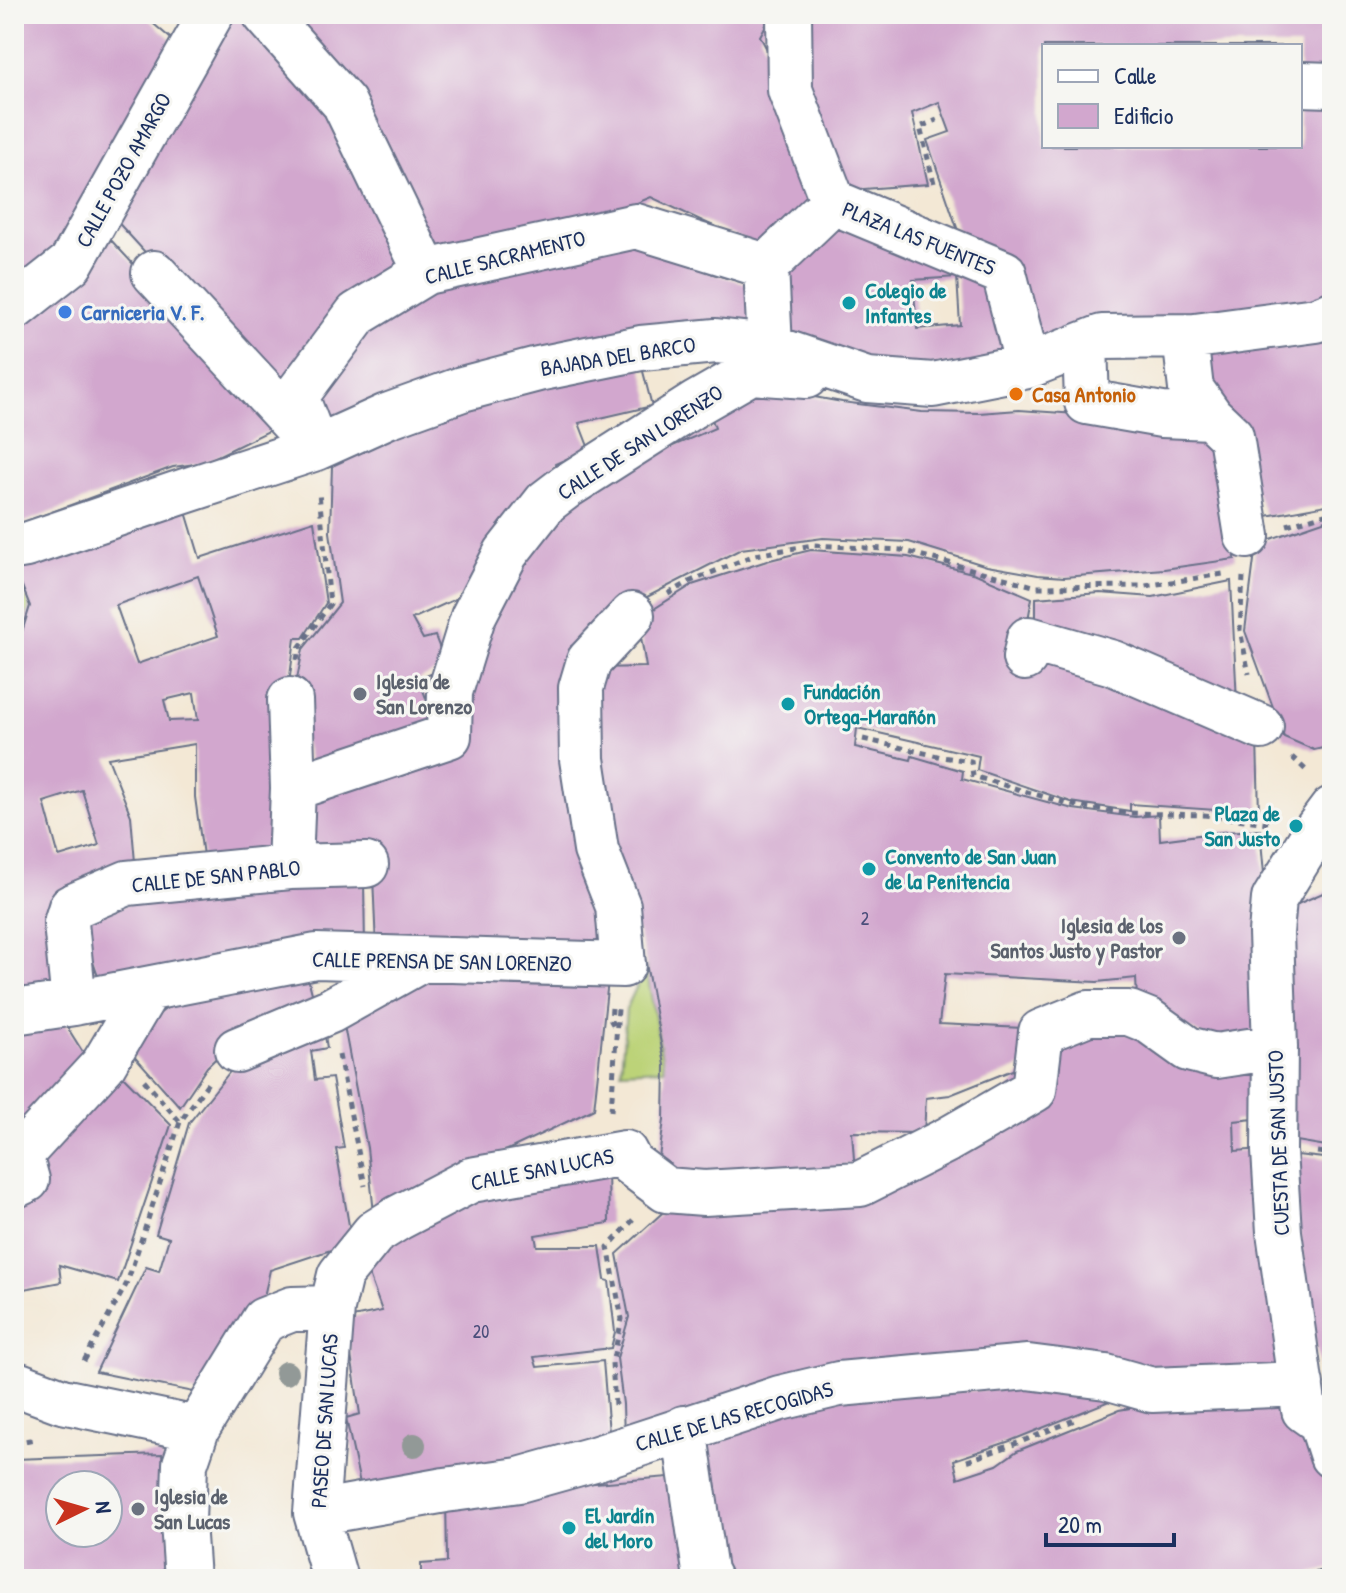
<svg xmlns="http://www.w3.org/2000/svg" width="1346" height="1593" font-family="'Patrick Hand',sans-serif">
  <rect width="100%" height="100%" fill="#f6f6f2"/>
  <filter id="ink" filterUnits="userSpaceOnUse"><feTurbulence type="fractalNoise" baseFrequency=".0125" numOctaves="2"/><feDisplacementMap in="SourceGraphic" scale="16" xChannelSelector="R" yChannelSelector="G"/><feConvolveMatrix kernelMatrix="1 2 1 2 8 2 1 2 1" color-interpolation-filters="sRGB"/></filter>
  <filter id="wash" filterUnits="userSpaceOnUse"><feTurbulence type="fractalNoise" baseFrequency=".006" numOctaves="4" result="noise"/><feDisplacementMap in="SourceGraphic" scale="32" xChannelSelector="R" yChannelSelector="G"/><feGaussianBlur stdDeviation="1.8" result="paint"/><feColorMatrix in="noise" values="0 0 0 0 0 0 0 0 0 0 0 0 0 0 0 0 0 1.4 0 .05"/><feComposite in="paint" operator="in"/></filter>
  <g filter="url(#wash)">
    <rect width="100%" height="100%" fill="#f3e8d5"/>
    <path fill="#bcd378" stroke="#6c816b" stroke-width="2" d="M14,566L30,606L16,651H14Z
      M646,967L664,1069L621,1071L626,1009Z"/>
    <g id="blocks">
      <path fill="#d2a7ce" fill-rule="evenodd" d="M14,14H142L183,49L86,217L14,294Z
        M227,14H254L336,105L414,266L278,403L206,319L113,217Z
        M279,14H772L760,36L781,77L824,197L763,249L651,197L587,224L431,263Z
        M797,14H1332V71H1300V46H1044V146H1300V92L1332,93V284L1330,285L1332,303L1034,340L966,254L927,140L950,132L939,102L912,113L928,184L838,191L800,94Z
        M834,213L995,276L1006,362L894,368L785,341L781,263ZM957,277L960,325L917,329L913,280Z
        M109,238L198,334L273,429L203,463L173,467L14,526V315Z
        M634,240L713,274L752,285L757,334L327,430L301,397L358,321L427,284Z
        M1332,326V504L1266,516L1193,346Z
        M639,356L652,406L579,423L589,449L555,464L562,485L460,597L412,619L423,639L435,636L447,667L419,679L436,726L313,774L296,708L297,679L303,649L340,603L330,532L332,466L396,427Z
        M742,384L842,402L922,412L979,413L1019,410L1091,415L1223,434L1235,559L1164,569L1064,577L1038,575L987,566L909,542L823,538L741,549L590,626L594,634L571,646L569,771L610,955L376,947L372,852L297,853L307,790L458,745L472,642L575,488L715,428L707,405Z
        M183,502L200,558L314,521L326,603L303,638H295L285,714L283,854L204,863L195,797V744L108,758L131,816L136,874L82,883L56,995L14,997V651H16L30,606L14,566ZM198,576L218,636L137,664L116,605ZM194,693L198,720L169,721L164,700ZM82,790L99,845L59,857L44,802Z
        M1332,518V746L1314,750L1284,737L1245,631L1256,544Z
        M811,550L908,557L976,574L1032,598L1023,647L1037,649L1257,740L1259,813L1130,804V811L1071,802L977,770L979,756L857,728L855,747L911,760L912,756L963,771L962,779L1073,809L1135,817L1159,815L1160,840L1221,832L1260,830L1266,895L1270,1039L1217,1044L1137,998L1136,978L1097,982L945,974L939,1024L1023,1028L1025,1065L950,1095L926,1098L924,1133L852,1132L855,1173L707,1184L658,1165L664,1120L665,1065L644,953L603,823L597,668L646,667L638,619L692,585L770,560Z
        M1231,581L1237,703L1036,637V598L1100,593L1153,597Z
        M364,881L365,951L103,991L79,921L159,894Z
        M1332,889V1147L1279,1138L1277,913Z
        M305,966L316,1009L238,1037L207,1067L180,1107L122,1042L171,1005Z
        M421,968L608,980L594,1109L374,1213L367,1148L342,1015Z
        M64,1022L89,1062L14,1150V1026Z
        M323,1023L327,1048L311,1051L315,1080L332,1078L344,1148L336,1149L352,1243L270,1270L261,1310L208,1395L96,1372L146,1267L159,1271L169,1238L156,1234L189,1123L244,1054Z
        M1087,1025L1264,1064V1118L1234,1121L1235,1151L1265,1149L1288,1375L1156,1377L1032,1359L624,1439L623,1404L617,1358L629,1317L617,1254L671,1205L971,1136L1047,1043Z
        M115,1068L171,1125L118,1282L59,1265L61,1282L14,1291V1195L31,1157Z
        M1288,1154L1332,1159V1424L1325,1405Z
        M608,1168L609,1223L535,1235L537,1246H600L605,1280L609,1281L615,1332L611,1348L534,1357L537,1367L603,1361L610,1445L362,1493L346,1418L360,1414L347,1329L343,1319L382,1311L364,1261L452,1201Z
        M1103,1383L1107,1402L1010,1441L954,1460L958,1478L997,1465L1017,1451L1119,1410L1221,1392L1260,1394L1319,1435L1332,1475V1568L1312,1573L1303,1579H717L695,1432L827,1399Z
        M162,1454L174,1579H14V1459ZM60,1485H108V1533H60Z
        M681,1476L701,1579H421V1564L447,1562L446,1495Z"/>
    </g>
  </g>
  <g filter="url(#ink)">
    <use href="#blocks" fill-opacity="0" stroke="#677088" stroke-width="2"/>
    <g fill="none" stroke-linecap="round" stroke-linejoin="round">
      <defs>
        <path id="minor" d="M265,14L344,103L426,272
          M789,14L790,90L833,202
          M1300,84L1332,85
          M833,202L1004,273L1028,366
          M154,273L306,437
          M14,308L71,263L211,14
          M1185,337L1191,389L1211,417L1231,436L1247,536
          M1085,344L1087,402L1162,415L1211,417
          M770,347L766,266L833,202
          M316,448L296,396L357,314L426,272L636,226L766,266
          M14,547L26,545L176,494L316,448L387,416L462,389L538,369L641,348L716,341L770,347L867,380L933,385L1028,366L1102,337L1195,336L1316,320L1332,314
          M1025,658L1029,639L1113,663L1261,727
          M290,700L293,788L290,867
          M293,788L449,736L450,692L473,617L506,553L546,502L567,486L697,403L751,372L806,376
          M1332,809L1317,829L1274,899L1271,933L1275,1047L1274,1151L1279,1232L1304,1410L1321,1422L1332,1456
          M74,1003L66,923L71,907L127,883L290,867L366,865
          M14,1012L74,1003L316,956L623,965L618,906L596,850L582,759L581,688L589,661L632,615
          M237,1050L330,1011L421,960
          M14,1186L27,1180L20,1155L103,1065L148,989
          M14,1383L62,1401L197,1429
          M684,1428L705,1571L709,1579
          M316,1513L445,1490L519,1480L594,1459L780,1398L839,1384L1028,1367L1106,1377L1152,1390L1301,1384
          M187,1579L183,1522L185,1464L197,1429L264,1320L292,1309L332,1308
          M335,1579L316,1513L332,1308L340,1275L374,1233L398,1218L471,1180L625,1153L630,1163L666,1190L704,1193L860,1184L947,1140L1034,1090L1041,1032L1088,1013H1129L1149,1021L1188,1049L1216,1056L1275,1047"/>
      </defs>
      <use href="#minor" stroke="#677088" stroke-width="48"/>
      <path stroke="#677088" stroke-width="5" stroke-dasharray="6 6" stroke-linecap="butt" d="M934,183L920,127L937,120
        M1287,525L1332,512
        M1243,577L1240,630L1249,674
        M668,594L691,581L755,555L813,545L901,550L1037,587L1145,586L1223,574
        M297,660L299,648L330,604L319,493
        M863,739L942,757L971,761L973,776L1072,805L1129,813L1204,815L1268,823
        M1292,757L1308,772
        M612,1008L611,1021L616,1029
        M339,1055L365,1186
        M144,1080L180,1122
        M611,1111L618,1009
        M1317,1152L1332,1154
        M84,1361L127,1283L180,1122L210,1080
        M615,1405L612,1363L622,1319L608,1247L633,1220
        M14,1443L35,1439
        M967,1461L1023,1441L1077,1419"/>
      <use href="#minor" stroke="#fff" stroke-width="44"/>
    </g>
    <g fill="#929997">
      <circle cx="286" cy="1373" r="12"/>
      <circle cx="414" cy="1445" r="12"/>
    </g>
  </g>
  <g fill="#0f9aa8" stroke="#f6f6f2" stroke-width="3">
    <circle cx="849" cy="303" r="8"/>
    <circle cx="788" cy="704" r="8"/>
    <circle cx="1296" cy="826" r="8"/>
    <circle cx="869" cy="869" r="8"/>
    <circle cx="569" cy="1528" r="8"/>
  </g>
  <circle fill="#3f7fe0" stroke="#f6f6f2" stroke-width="3" cx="65" cy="312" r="8"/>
  <circle fill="#e8710a" stroke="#f6f6f2" stroke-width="3" cx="1016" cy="394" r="8"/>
  <g fill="#6b7280" stroke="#f6f6f2" stroke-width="3">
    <circle cx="360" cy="694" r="8"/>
    <circle cx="1179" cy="938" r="8"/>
    <circle cx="138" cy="1509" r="8"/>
  </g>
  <g text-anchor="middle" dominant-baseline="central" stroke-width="6" stroke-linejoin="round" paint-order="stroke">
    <g font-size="18" fill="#494d7a">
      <text x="865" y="918">2</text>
      <text x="481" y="1331">20</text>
    </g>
    <g font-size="22" fill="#1b2f5e" stroke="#f6f6f2">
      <text transform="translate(123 170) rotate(-61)">CALLE POZO AMARGO</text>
      <text transform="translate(919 238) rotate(22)">PLAZA LAS FUENTES</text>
      <text transform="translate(505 257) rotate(-14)">CALLE SACRAMENTO</text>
      <text transform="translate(618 356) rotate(-9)">BAJADA DEL BARCO</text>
      <text transform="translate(640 442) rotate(-33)">CALLE DE SAN LORENZO</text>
      <text transform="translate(216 876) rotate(-6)">CALLE DE SAN PABLO</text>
      <text transform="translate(442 961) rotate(1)">CALLE PRENSA DE SAN LORENZO</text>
      <text transform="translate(1278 1143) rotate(-92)">CUESTA DE SAN JUSTO</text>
      <text transform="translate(542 1169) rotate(-11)">CALLE SAN LUCAS</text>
      <text transform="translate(734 1416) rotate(-16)">CALLE DE LAS RECOGIDAS</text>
      <text transform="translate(324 1421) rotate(-86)">PASEO DE SAN LUCAS</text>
    </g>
    <g font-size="22" font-weight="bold" fill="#0d838f" stroke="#f6f6f2" text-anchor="start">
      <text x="865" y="290">Colegio de<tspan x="865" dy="25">Infantes</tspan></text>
      <text x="804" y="691">Fundación<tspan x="804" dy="25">Ortega-Marañón</tspan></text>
      <text x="1280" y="813" text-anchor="end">Plaza de<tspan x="1280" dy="25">San Justo</tspan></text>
      <text x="885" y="856">Convento de San Juan<tspan x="885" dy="25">de la Penitencia</tspan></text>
      <text x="585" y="1515">El Jardín<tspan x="585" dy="25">del Moro</tspan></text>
    </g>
    <g font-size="22" font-weight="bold" fill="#366cbe" stroke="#f6f6f2" text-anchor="start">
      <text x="81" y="312">Carniceria V. F.</text>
    </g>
    <g font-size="22" font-weight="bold" fill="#c56008" stroke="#f6f6f2" text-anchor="start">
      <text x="1032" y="394">Casa Antonio</text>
    </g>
    <g font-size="22" font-weight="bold" fill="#5b616d" stroke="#f6f6f2" text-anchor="start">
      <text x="376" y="681">Iglesia de<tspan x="376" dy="25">San Lorenzo</tspan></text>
      <text x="1163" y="925" text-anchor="end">Iglesia de los<tspan x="1163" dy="25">Santos Justo y Pastor</tspan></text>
      <text x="154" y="1496">Iglesia de<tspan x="154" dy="25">San Lucas</tspan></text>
    </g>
  </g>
  <rect width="1346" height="1593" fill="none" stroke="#f6f6f2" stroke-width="48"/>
  <rect x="1042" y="44" width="260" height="104" fill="#f6f6f2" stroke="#9ea6b7" stroke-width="2"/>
  <rect x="1058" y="70" width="40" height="12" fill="#ffffff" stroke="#9ea6b7" stroke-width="2"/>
  <text x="1114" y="84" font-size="24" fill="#1b2f5e">Calle</text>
  <rect x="1058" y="104" width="40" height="24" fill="#d2a7ce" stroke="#9ea6b7" stroke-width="2"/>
  <text x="1114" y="124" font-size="24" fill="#1b2f5e">Edificio</text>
  <g transform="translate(84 1509) rotate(85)"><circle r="38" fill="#f6f6f2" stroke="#9ea6b7" stroke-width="2"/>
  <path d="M0-6L14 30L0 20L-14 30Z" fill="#c8321e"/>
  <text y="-12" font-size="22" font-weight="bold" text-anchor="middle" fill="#1b2f5e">N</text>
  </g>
  <path d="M1046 1533v12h128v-12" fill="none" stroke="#1b2f5e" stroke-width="4"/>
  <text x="1058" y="1533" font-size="24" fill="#1b2f5e" stroke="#f6f6f2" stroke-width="6" paint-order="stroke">20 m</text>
</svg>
